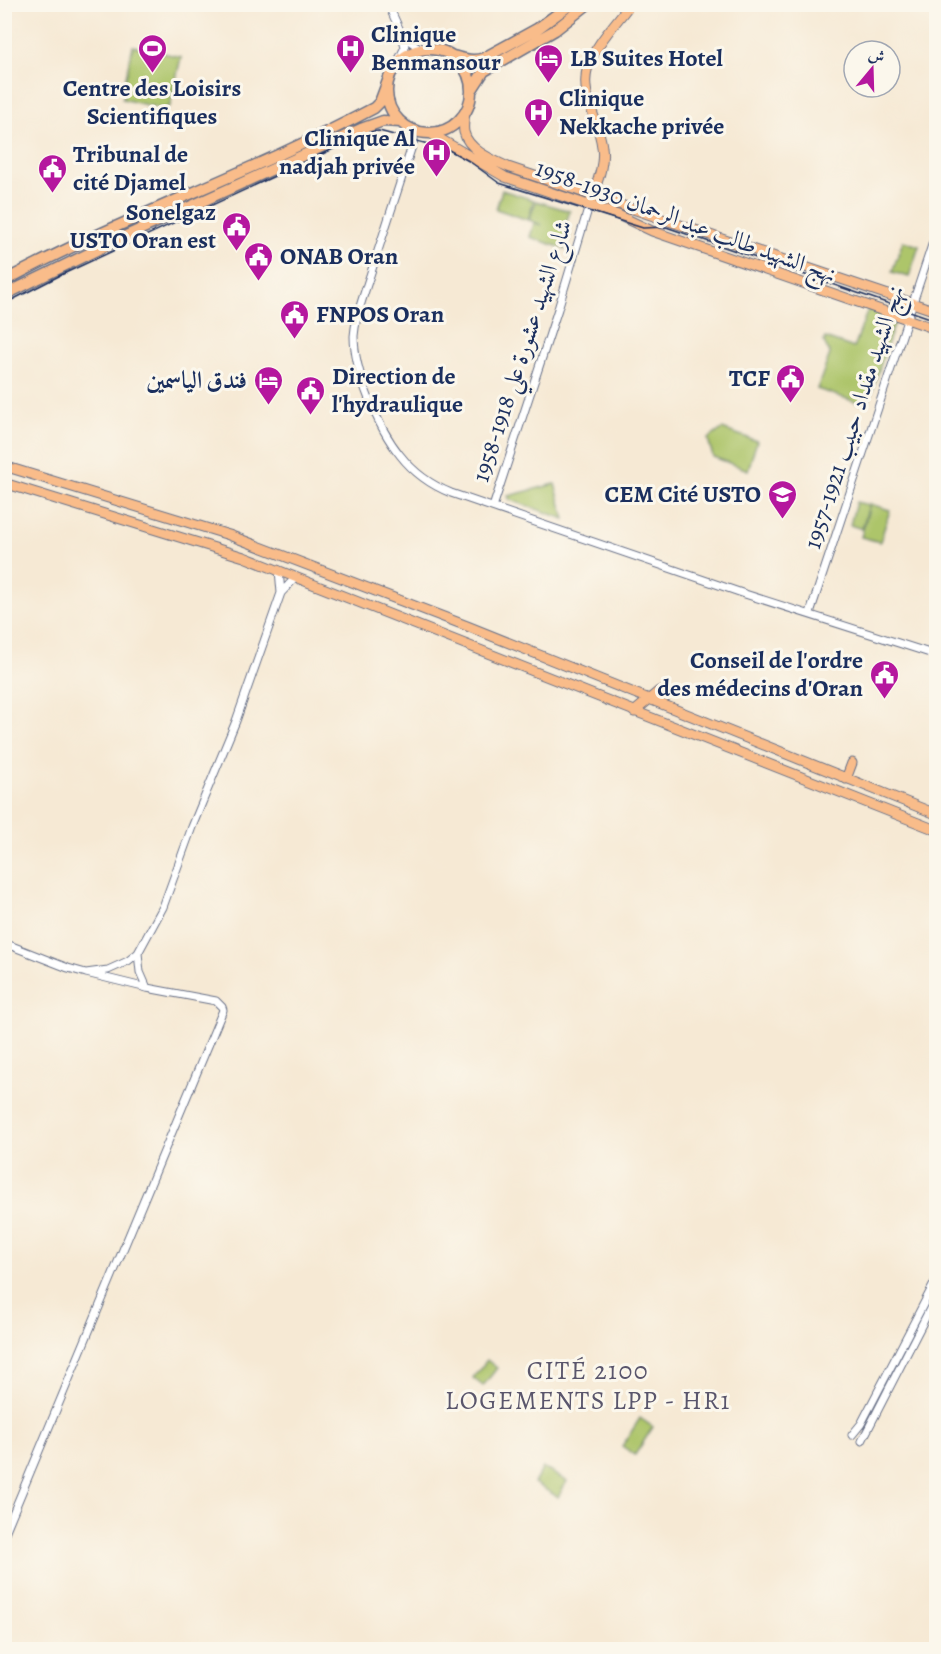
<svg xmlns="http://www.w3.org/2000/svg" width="941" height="1654" font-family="Alegreya,Amiri,serif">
  <rect width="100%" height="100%" fill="#fbf7ec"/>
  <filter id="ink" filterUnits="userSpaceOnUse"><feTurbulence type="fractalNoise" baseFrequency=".0167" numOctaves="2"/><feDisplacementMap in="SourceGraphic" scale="12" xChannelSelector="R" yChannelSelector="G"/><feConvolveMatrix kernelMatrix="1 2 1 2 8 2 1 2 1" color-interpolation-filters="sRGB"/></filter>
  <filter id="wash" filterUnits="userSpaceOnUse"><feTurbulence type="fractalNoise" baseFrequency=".008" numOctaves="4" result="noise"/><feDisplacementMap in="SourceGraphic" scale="24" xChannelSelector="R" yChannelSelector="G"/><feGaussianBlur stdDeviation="1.35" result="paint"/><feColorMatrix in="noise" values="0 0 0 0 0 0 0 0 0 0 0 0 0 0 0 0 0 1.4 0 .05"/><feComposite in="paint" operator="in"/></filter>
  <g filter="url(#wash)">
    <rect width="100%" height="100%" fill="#f6e9d4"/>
    <path fill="#adc56a" stroke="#647a64" stroke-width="1.5" d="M133,46L181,57L170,106L163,109L122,99L124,93L123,90Z
      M502,190L534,200L528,220L496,209Z
      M536,201L570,211L563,232L570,234L565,249L530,237L534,223L542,225L529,220Z
      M903,241L919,246L909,277L892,272Z
      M868,309L896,318L869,401L865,405L817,389L830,354L824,342L825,338L854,348Z
      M722,429L757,441L748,470L713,457L708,439Z
      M555,484L565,519L510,500L508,496Z
      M856,502L869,505L862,529L850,525Z
      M870,504L890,510L880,542L861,537Z
      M487,1360L497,1368L483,1386L473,1378Z
      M640,1418L653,1427L635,1455L622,1446Z
      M543,1468L567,1481L558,1497L534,1483Z"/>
  </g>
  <g filter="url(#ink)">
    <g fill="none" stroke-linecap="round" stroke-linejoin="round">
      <defs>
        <path id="minor" d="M388,4L402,35L405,47L396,65
          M404,37L418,47L429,49
          M413,130L414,140L362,300C358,312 355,324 354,336C354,371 378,428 400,455C414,473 431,485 451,493L745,594L936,655
          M493,507L558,309L589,206
          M281,593L296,577
          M810,613L936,233
          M4,943L68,968L86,973L108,970L128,961L138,953L163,907L192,827L236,721L281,593L279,570
          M138,953L140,972L147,988
          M852,1435L861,1424L936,1280
          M862,1441L936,1297
          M4,1535L223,1010L222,1007L216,1001L147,988L86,973"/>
        <path id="major" d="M465,113C464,119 463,126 464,132C468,150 493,160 508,167L936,311
          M430,133L505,177L618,215L652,231L936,329
          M591,201C596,185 605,165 602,147C599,119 579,95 588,66C595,45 617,22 630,4
          M4,466L229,535L467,626L936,814
          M4,483L244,557L936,830
          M634,712L659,691
          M846,779L852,763"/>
        <path id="highway" d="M387 91a42 42 0 1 1 84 0a42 42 0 1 1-84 0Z
          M453,56C464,59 473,62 484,58L537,29L571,4
          M471,91L484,71L555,30L588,4
          M4,281C124,217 254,172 374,108L380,102L389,78
          M4,295L117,240L361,129L383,121L401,122"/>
      </defs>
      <use href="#minor" stroke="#687087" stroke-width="9"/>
      <use href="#major" stroke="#687087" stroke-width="11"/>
      <use href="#highway" stroke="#687087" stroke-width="13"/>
      <use href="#minor" stroke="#fff" stroke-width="7"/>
      <use href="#major" stroke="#f9bc8a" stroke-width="9"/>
      <use href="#highway" stroke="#f9bc8a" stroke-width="10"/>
      <path stroke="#1b2f5e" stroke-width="1.5" d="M4,304L61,275L370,132L379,131L447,149L469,161L499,183L643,228L666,227L936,320"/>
    </g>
  </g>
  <defs>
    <symbol id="stadium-pin" viewBox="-11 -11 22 30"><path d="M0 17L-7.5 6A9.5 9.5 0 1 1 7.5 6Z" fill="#b5179e" stroke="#fbf7ec"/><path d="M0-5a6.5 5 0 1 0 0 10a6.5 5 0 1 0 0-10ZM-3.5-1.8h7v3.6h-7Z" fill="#fff"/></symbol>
    <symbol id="hospital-pin" viewBox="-11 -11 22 30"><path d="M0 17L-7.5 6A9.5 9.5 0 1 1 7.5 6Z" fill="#b5179e" stroke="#fbf7ec"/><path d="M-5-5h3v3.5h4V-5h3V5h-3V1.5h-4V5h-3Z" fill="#fff"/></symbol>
    <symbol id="hotel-pin" viewBox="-11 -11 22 30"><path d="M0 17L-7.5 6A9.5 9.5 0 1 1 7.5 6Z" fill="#b5179e" stroke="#fbf7ec"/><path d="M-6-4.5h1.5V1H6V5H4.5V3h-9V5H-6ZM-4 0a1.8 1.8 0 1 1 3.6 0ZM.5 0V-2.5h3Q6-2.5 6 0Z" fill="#fff"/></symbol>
    <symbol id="civic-pin" viewBox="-11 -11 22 30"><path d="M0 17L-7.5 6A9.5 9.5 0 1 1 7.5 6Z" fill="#b5179e" stroke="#fbf7ec"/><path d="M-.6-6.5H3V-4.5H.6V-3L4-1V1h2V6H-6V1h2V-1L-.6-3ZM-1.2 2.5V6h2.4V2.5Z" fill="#fff"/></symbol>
    <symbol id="school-pin" viewBox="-11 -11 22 30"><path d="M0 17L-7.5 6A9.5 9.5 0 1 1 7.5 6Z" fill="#b5179e" stroke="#fbf7ec"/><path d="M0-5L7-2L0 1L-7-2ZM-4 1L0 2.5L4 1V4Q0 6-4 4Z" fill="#fff"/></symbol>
  </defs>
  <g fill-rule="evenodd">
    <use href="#stadium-pin" x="136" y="32" width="33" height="45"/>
    <use href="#hospital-pin" x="334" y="32" width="33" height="45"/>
    <use href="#hotel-pin" x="532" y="42" width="33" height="45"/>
    <use href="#hospital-pin" x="522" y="96" width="33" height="45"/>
    <use href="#hospital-pin" x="420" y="136" width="33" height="45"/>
    <use href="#civic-pin" x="36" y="152" width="33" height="45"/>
    <use href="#civic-pin" x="220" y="210" width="33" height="45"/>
    <use href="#civic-pin" x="242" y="240" width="33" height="45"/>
    <use href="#civic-pin" x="278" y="298" width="33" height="45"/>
    <use href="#civic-pin" x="774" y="362" width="33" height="45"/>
    <use href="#hotel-pin" x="252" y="364" width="33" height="45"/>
    <use href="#civic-pin" x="294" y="374" width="33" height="45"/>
    <use href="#school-pin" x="766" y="478" width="33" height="45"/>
    <use href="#civic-pin" x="868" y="658" width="33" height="45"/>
  </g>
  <g text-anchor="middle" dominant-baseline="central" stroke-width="6" stroke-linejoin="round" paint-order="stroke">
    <g font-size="24" font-weight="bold" fill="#1b2f5e" stroke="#fbf7ec" text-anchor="start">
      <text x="371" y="34">Clinique<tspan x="371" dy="28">Benmansour</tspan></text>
      <text x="570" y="58">LB Suites Hotel</text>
      <text x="152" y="88" text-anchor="middle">Centre des Loisirs<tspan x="152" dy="28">Scientifiques</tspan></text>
      <text x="559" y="98">Clinique<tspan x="559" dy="28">Nekkache privée</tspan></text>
      <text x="415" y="138" text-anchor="end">Clinique Al<tspan x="415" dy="28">nadjah privée</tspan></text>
      <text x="73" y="154">Tribunal de<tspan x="73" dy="28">cité Djamel</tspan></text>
      <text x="216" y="212" text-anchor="end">Sonelgaz<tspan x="216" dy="28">USTO Oran est</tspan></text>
      <text x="280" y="256">ONAB Oran</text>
      <text x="316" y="314">FNPOS Oran</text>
      <text x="332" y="376">Direction de<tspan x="332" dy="28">l'hydraulique</tspan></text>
      <text x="770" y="378" text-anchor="end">TCF</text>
      <text x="247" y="380" text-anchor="end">فندق الياسمين</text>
      <text x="761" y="494" text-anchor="end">CEM Cité USTO</text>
      <text x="863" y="660" text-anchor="end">Conseil de l'ordre<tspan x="863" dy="28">des médecins d'Oran</tspan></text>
    </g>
    <g font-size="24" fill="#1b2f5e" stroke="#fbf7ec">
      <text transform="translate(686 221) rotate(20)">نهج الشهيد طالب عبد الرحمان 1930-1958</text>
      <text transform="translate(522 351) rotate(-72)">شارع الشهيد عشورة علي 1918-1958</text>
      <text transform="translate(854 417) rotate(-72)">نهج الشهيد مقداد حبيب 1921-1957</text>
    </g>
    <g font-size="26" letter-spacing="1.5" fill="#5a566c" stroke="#fbf7ec">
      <text x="588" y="1370">CITÉ 2100<tspan x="588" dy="30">LOGEMENTS LPP - HR1</tspan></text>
    </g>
  </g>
  <rect width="941" height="1654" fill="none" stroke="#fbf7ec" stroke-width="24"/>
  <g transform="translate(872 69) rotate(19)"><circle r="28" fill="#fbf7ec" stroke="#a1a7b3" stroke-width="1.5"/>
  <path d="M0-4.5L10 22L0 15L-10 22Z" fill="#b5179e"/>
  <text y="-9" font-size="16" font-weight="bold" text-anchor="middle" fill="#1b2f5e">ش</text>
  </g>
</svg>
